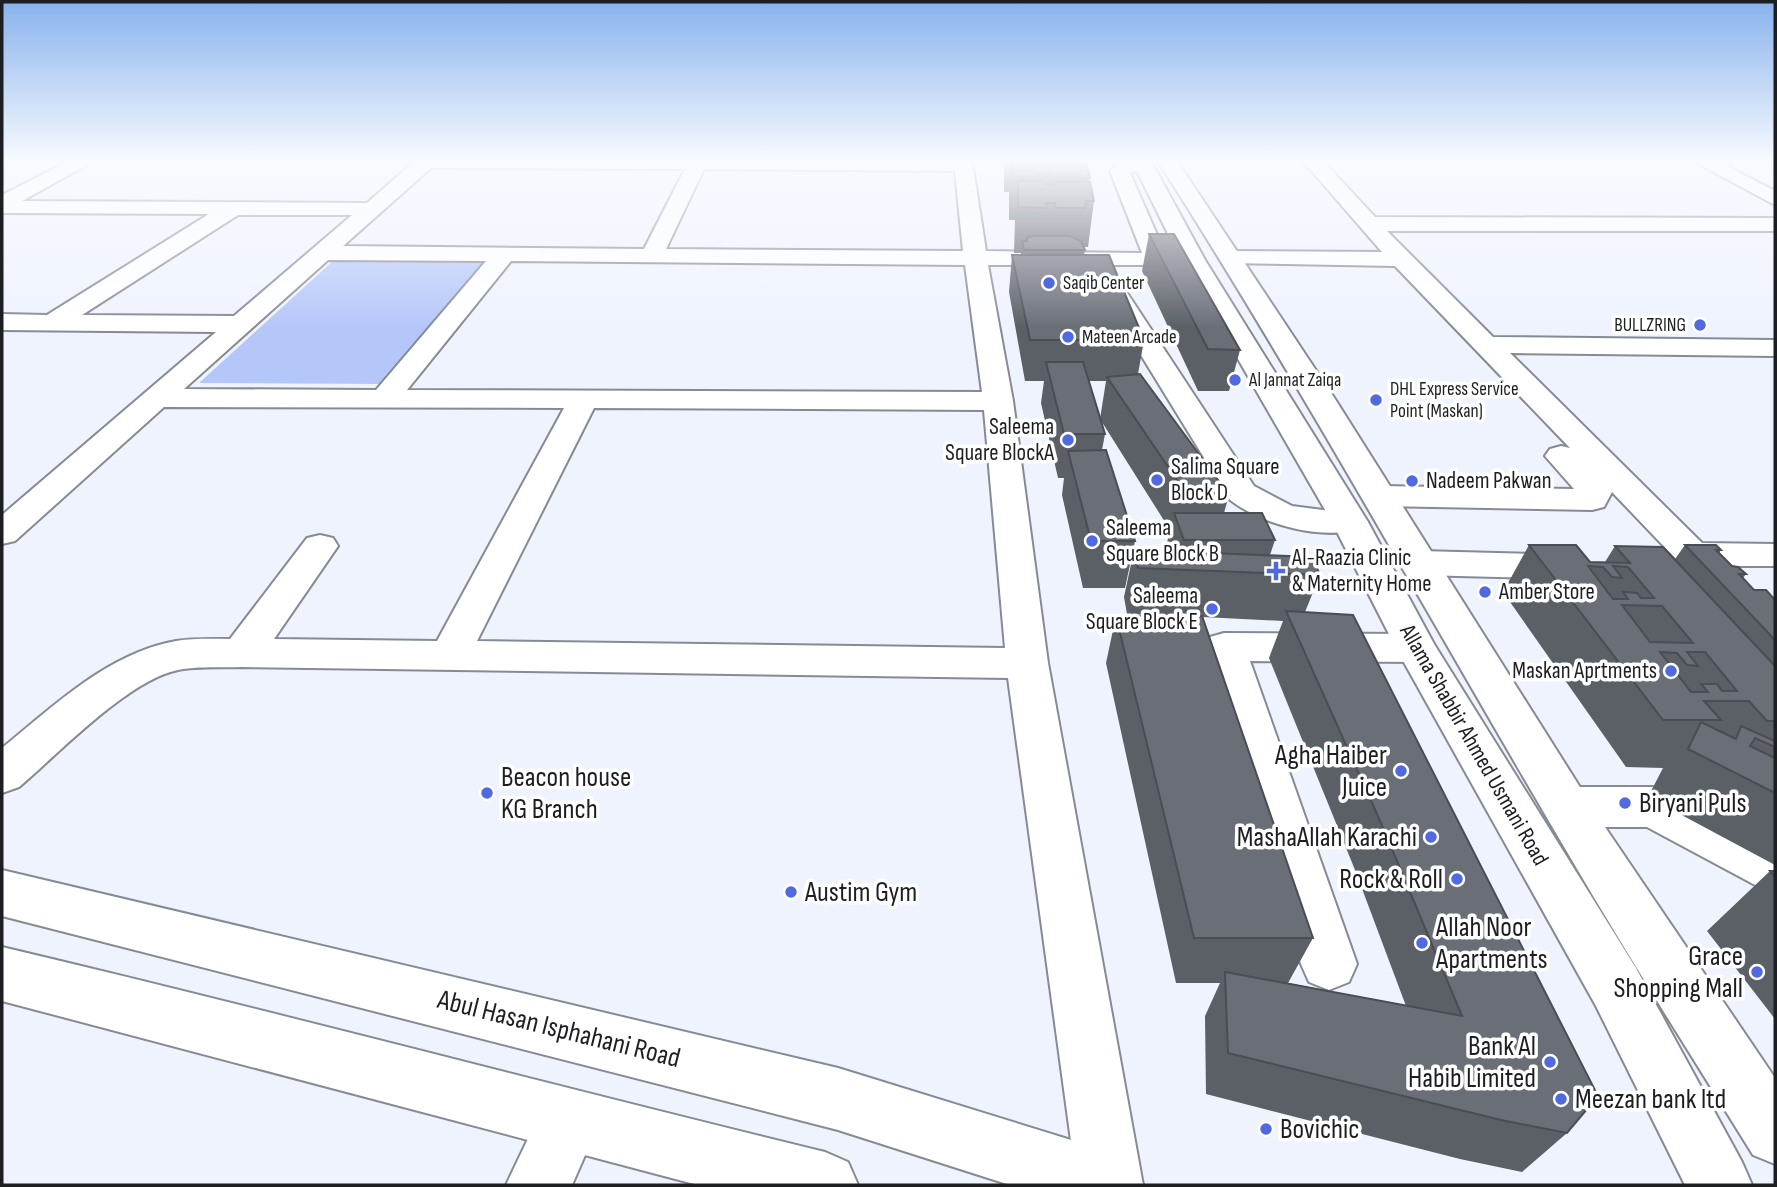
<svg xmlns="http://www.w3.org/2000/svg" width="1777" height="1187" font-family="'Sofia Sans Condensed',sans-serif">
  <rect width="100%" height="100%" fill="#eff3fe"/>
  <path fill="#b5c6f9" d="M334,260H487L381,384L199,383Z"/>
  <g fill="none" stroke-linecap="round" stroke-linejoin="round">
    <defs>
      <path id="minor" d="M69,161H94L22,201L367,203L415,161H972L986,251L1142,253L1110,171L1122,161H1150L1149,167L1130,173L1165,253L1201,255L1205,260L1201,265H988L1013,401L1048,663L1143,1185H1077L1008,678L242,667C221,668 198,666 178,670C128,680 58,754 19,787L2,793V748C54,706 108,653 176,641C194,638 212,639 230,639L307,538L320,535L333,538L338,546L274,639L437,641L564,408L164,407L15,541L2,544V515L216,332L2,330V314L47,315L209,214L2,213V195ZM431,168L685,169L644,249L343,246ZM704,169L955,171L963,251L666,249ZM238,215H352L234,316L82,315ZM328,260L486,261L376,390L184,389ZM511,261L965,265L982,392L407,390ZM594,408L984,410L1005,648L477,641Z
        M1303,161H1323L1375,217L1775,218V231H1387L1493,337L1775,340V356L1510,353L1702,543L1775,544V566H1726L1775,614V652L1761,648L1612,492L1604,507L1592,510L1380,506L1368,503L1363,496L1368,489L1380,486L1574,489L1545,456L1550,449L1561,446L1570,448L1395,266L1223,263L1219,258L1223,253L1231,251L1382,252Z
        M1693,161H1717L1775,191V205Z
        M1113,283L1122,285L1254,486L1292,506L1362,515L1368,522L1362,529C1320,540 1265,526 1230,500L1101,290L1104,285Z
        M1420,551L1571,555L1584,559L1590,567L1584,575L1571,579L1420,575L1407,571L1401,563L1407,555Z
        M1224,633L1416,634L1430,638L1436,648L1430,658L1416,662L1250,661L1357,964L1349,982L1329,990L1309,982L1301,964L1204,647L1210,637Z
        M1566,787H1653L1775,845V892L1757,886L1647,827H1566L1549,821L1542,807L1549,793Z
        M569,1090L591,1099L600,1121L572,1185H506L547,1099Z"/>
      <path id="major" d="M1132,161H1151L1205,260L1368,522L1434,644L1636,968L1742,1162L1752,1185H1685L1596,1006L1396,648L1332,522L1181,260Z
        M1158,161H1177L1335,399L1607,830L1775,1078V1164L1753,1155C1693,1058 1631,961 1573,862C1435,628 1304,390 1158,161Z
        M2,870L838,1068L1110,1152L1133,1162L1143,1185H1010L838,1130L2,916Z
        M2,947C277,1012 550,1085 825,1152L848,1162L858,1185H698L2,1001Z"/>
    </defs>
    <use href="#minor" stroke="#868a93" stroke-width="4"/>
    <use href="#major" stroke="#868a93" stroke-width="4"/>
    <use href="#minor" fill="#fff" fill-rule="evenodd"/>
    <use href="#major" fill="#fff" fill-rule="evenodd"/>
  </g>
  <path fill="#5b5f66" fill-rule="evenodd" d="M1004,161H1086L1090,178L1089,182L1094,201L1088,247H1083L1085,250L1084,255L1144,340L1138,374L1229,495L1224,513L1275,540L1270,555L1320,575L1305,612L1567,1133L1522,1172L1460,1159L1206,1094L1205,1016L1220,983H1176L1106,663L1116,616H1167L1127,614L1124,597L1134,550L1165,551L1170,530L1100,419L1106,381H1089L1105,434L1102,450L1135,541L1125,588H1083L1062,495L1064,478H1058L1041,403L1044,381H1025L1009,292L1012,255H1021V253H1014L1015,220H1009V192H1004ZM1203,617L1283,621L1269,658L1355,870L1406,1006L1288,983L1313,938Z
    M1149,234L1240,350L1229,391H1198L1142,271Z
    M1529,545L1590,562H1605L1615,546L1675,559L1685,545L1721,550L1719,553L1732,566L1746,574L1743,578L1754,590L1775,600V865L1648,797L1663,768L1626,767L1503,592Z
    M1770,871H1775V1019L1707,931Z"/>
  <path fill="#6a6e77" stroke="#4a4d53" stroke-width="2" fill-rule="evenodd" d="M1012,161H1086L1090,178L1049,177V173H1039V177L1013,176Z
    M1018,181H1044V184L1055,185L1054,182H1090L1094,201H1086L1085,208H1056L1055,203H1046L1047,208L1018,207Z
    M1149,234H1174L1240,350L1208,349Z
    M1032,236H1070L1081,241L1085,250H1024L1022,241H1027V238Z
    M1012,255H1109L1144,340H1030Z
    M1046,362H1083L1105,434H1064Z
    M1140,374L1229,495L1190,499L1107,377Z
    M1106,450L1135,541H1091L1068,451Z
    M1174,513H1262L1275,540H1184Z
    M1529,545H1576L1590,562L1630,563L1615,546L1663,547L1775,666V721H1767L1749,701H1704L1721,720H1663ZM1588,566L1603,567L1612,577L1622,578L1613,566L1628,567L1654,598H1641L1637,593L1623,592L1628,599H1613ZM1622,605L1662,606L1693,643L1650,642ZM1660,652L1677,653L1687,665L1698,666L1687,652H1705L1737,691H1722L1717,684H1701L1708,692H1691Z
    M1685,545H1716L1721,550H1716L1732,566L1738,567L1746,574H1739L1754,590H1766L1775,600V640Z
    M1134,550L1312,557L1320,575L1138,568Z
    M1286,611L1353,615L1598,1096L1567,1133L1501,1120L1228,1053L1225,972L1462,1016L1381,823Z
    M1116,616H1202L1313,938H1194Z
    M1701,722L1736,739L1741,726L1775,741V747L1755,738L1750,746L1775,758V793L1688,749Z
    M1770,871H1775V877Z"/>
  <linearGradient id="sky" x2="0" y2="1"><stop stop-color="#88b2ec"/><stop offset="0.49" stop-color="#f8faff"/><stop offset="1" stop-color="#f8faff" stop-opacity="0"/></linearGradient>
  <rect width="1777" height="328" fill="url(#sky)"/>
  <g fill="#5069de" stroke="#fff" stroke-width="2.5">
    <circle cx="1049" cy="283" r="7"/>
    <circle cx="1700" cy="325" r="7"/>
    <circle cx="1068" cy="337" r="7"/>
    <circle cx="1235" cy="380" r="7"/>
    <circle cx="1376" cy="400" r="7"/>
    <circle cx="1068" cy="440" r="7"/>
    <circle cx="1157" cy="480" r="7"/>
    <circle cx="1412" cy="481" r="7"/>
    <circle cx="1092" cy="541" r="7"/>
    <path d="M1272.5 560.5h7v7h7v7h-7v7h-7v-7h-7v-7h7z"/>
    <circle cx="1485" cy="592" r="7"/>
    <circle cx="1212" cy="609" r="7"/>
    <circle cx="1671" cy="671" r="7"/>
    <circle cx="1401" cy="771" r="7"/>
    <circle cx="487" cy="793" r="7"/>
    <circle cx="1625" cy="803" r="7"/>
    <circle cx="1431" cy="837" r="7"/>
    <circle cx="1457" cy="879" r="7"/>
    <circle cx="791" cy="892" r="7"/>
    <circle cx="1422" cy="943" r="7"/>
    <circle cx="1757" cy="972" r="7"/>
    <circle cx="1550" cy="1062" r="7"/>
    <circle cx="1561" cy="1099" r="7"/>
    <circle cx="1266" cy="1129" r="7"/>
  </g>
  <g text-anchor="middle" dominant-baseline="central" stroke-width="7" stroke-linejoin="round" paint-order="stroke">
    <g font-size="19" fill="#1c1e21" stroke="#fff" text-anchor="start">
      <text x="1063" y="283">Saqib Center</text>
      <text x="1686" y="325" text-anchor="end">BULLZRING</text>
      <text x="1082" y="337">Mateen Arcade</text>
      <text x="1249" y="380">Al Jannat Zaiqa</text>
      <text x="1390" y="389">DHL Express Service<tspan x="1390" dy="22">Point (Maskan)</tspan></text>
    </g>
    <g font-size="23" fill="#1c1e21" stroke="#fff" text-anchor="start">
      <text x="1054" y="427" text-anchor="end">Saleema<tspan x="1054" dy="26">Square BlockA</tspan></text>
      <text x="1171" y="467">Salima Square<tspan x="1171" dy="26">Block D</tspan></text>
      <text x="1426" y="481">Nadeem Pakwan</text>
      <text x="1106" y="528">Saleema<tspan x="1106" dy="26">Square Block B</tspan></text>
      <text x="1292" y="558">Al-Raazia Clinic<tspan x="1292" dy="26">&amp; Maternity Home</tspan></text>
      <text x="1499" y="592">Amber Store</text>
      <text x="1198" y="596" text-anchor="end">Saleema<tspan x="1198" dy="26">Square Block E</tspan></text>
      <text x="1657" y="671" text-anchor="end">Maskan Aprtments</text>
    </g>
    <g font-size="23" fill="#1c1e21" stroke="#fff">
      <text transform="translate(1474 745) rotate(60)">Allama Shabbir Ahmed Usmani Road</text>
    </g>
    <g font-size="28" fill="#1c1e21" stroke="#fff" text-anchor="start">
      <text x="1387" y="755" text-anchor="end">Agha Haiber<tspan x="1387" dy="32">Juice</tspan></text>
      <text x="501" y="777">Beacon house<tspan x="501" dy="32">KG Branch</tspan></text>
      <text x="1639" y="803">Biryani Puls</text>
      <text x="1417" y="837" text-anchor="end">MashaAllah Karachi</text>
      <text x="1443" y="879" text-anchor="end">Rock &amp; Roll</text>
      <text x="805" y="892">Austim Gym</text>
      <text x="1436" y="927">Allah Noor<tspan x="1436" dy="32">Apartments</tspan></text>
      <text x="1743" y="956" text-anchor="end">Grace<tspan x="1743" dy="32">Shopping Mall</tspan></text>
      <text x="1536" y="1046" text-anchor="end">Bank Al<tspan x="1536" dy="32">Habib Limited</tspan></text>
      <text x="1575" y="1099">Meezan bank ltd</text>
      <text x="1280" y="1129">Bovichic</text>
    </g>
    <g font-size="28" fill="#1c1e21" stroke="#fff">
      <text transform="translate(559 1029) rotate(14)">Abul Hasan Isphahani Road</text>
    </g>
  </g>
  <rect width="1777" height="1187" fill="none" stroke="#1c1e21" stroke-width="7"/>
</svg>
